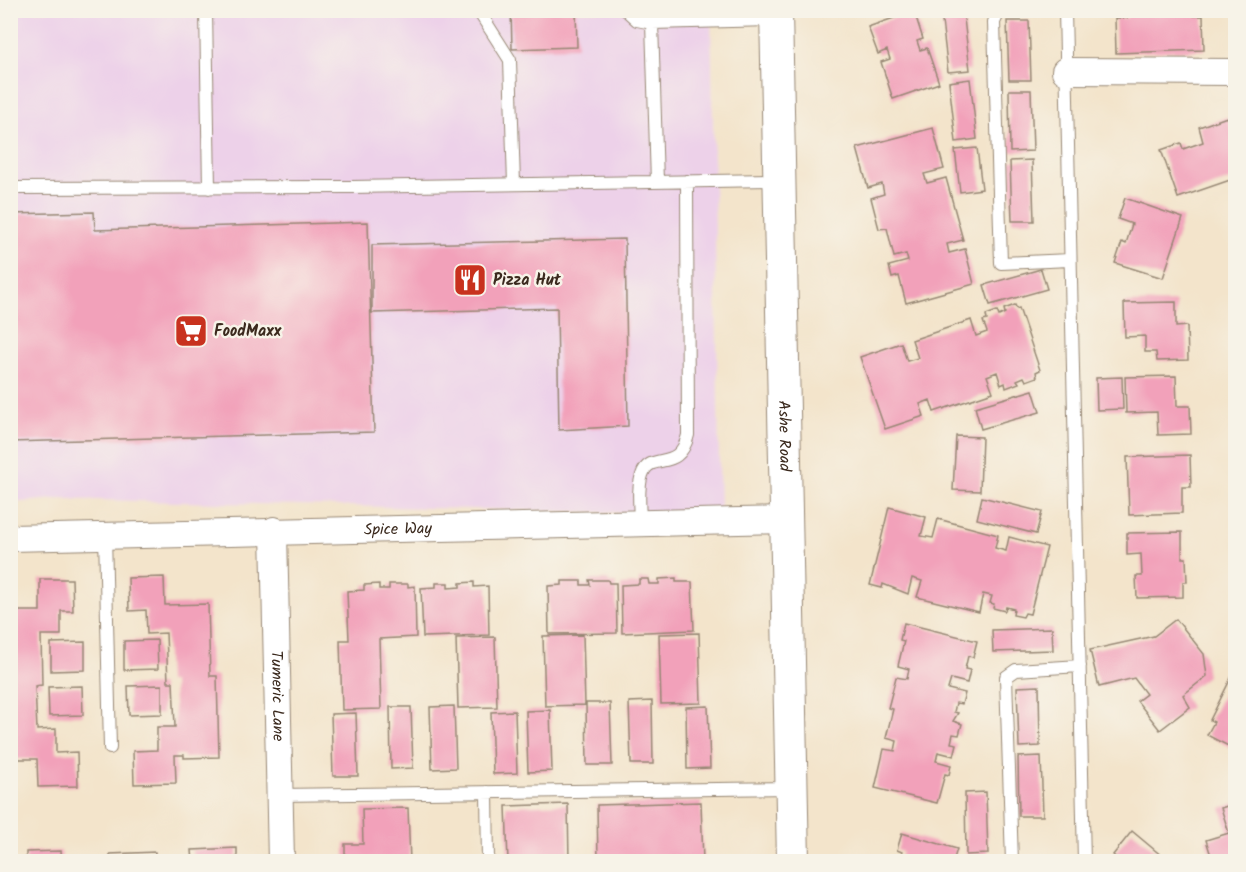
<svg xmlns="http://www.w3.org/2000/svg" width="1246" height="872" font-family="Kalam,sans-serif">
  <rect width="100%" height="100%" fill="#f7f3e8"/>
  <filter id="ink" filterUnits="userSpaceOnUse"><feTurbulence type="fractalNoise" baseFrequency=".0167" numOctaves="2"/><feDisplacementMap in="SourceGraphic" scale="12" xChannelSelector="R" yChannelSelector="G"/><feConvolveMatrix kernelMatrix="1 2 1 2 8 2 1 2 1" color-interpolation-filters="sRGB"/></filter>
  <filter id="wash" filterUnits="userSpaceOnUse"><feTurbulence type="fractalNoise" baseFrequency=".008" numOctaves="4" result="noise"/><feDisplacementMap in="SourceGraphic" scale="24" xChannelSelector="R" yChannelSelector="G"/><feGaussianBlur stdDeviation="1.35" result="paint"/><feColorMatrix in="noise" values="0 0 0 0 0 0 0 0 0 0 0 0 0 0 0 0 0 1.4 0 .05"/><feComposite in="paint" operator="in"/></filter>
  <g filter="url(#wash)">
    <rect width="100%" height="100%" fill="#f3e4cb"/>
    <path fill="#edd1e9" d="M11,11H711L720,515L55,499L11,503Z"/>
    <g id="blocks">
      <path fill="#f2a1ba" d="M511,10H576L577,47L512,49Z
        M963,10L970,70L948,72L941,12Z
        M1127,10H1194V16H1203L1204,50L1116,53L1115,18H1127Z
        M914,11L923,39L917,41L920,50L927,48L939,83L893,99L881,62L890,59L887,50L878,54L868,27Z
        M1007,21H1029L1031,80H1009Z
        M970,79L977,139L956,142L949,82Z
        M1009,90H1031L1033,151L1010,152Z
        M1227,117L1236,141V178L1178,198L1161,150L1181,143L1183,149L1203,142L1199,127Z
        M933,128L944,169L924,174L927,183L946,178L963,240L947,244L949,253L965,249L974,284L906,303L899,276L892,278L889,266L908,261L906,254L894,257L887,228L879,229L871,198L884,194L882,184L868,188L857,148Z
        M977,148L982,189L960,192L955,150Z
        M1032,160L1034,221H1012L1010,161Z
        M1125,198L1183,218L1163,278L1115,263L1122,242L1126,244L1132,224L1118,219Z
        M94,212L95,230L368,222L374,432L10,442V214Z
        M625,239L628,426L559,430L557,308L372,313V245Z
        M1041,269L1047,289L990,305L984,285Z
        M1176,302V327L1187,326L1188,360L1157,361L1156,352H1145V336L1125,337L1124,303Z
        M1015,305L1017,309L1019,308L1040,370L1036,372L1037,377L1026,381L1024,377L1017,380L1019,383L1006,388L1005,383L1001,385L997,372L987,376L993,392L934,412L930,400L920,404L924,416L885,429L860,357L901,343L907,361L918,358L912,340L971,320L976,336L987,332L983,321L987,320L986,315L997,311L999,316L1005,313L1004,309Z
        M1176,376L1177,406H1190L1191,434L1158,435L1157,412L1126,413L1125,377Z
        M1122,377L1123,409L1097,410L1096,378Z
        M1033,390L1040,412L981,429L975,407Z
        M956,436L982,437L980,491L953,490Z
        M1190,455L1191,487H1182V513L1129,515L1127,457Z
        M982,497L1042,512L1036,534L977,519Z
        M889,507L926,517L921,536L933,538L938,519L998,535L995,548L1006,551L1009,537L1047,547L1030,614L1025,613L1023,617L1013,615L1014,609L1006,607L1005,611L993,608L994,604L990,603L992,596L983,594L979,612L917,597L922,581L912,578L908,594L883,584L882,588L870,585Z
        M1182,532V558H1186L1187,582H1183V597L1137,598L1136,576H1142L1141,554L1127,555V533Z
        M164,577L165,605L208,604L210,676H217L219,757L184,758V755H175L176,783L134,784L133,751L157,750V727H175L173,682H168L166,633L147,634L146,610L129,611L128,578Z
        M676,578V582H692L694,630L622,633L621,585L639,584V579H648L649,584H659V579Z
        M40,579H72L73,611H61V635H41L42,685L35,686L37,730L56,729V753L77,752L78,786L38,787L37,759H11L10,611H40Z
        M589,580H608L609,583H616L617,633L549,634L548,586L562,585V581H581V585H590Z
        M474,582V587L488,586L489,635L423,637L421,588L436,587V583H448V588L460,587V583Z
        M379,584V589H389V584H408V587L415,586L416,637L379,639L381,709L342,710L340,640H349L347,591L364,590V585Z
        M1176,619L1204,654L1207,676L1183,695L1190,707L1160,730L1137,701L1146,694L1134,678L1099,687L1090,650L1154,636Z
        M904,623L977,641L973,657L968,656L965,669L970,670L967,683L951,679L948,689L965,693L962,704L956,703L954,712L958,713L953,721L962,724L959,735L953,734L951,743L957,744L954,756L938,752L936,761L951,765L949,775L945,774L937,803L875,788L884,749L895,751L897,741L886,738L893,709L888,708L896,677L907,679L909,669L898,666L904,641L900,640Z
        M1052,628L1053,650L993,652L992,630Z
        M699,633L701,703L661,704L659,634Z
        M583,635L585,705L545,706L543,636Z
        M495,637L497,707L458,708L456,638Z
        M157,640L158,669L124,670V641Z
        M85,642V670L51,671V643Z
        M1233,674L1236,675V750L1207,735L1214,722L1210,720Z
        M162,685V714L129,715L128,686Z
        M82,686L83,715L49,716L48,687Z
        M1039,686L1040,746L1019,747L1017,687Z
        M652,701L653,764H631L629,702Z
        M586,703H610L612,765H587Z
        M454,706L456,768L432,769L430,707Z
        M708,706L710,768L687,769L686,707Z
        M390,707H411L413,768L391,769Z
        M550,710L552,771L528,772L526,711Z
        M515,711L517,773L493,774L491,712Z
        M356,713L358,776H333L331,714Z
        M1041,756L1043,816H1019L1018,757Z
        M986,792L988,854L966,855L965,793Z
        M701,802L703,862H598L597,805Z
        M1236,803V862H1213L1206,840L1229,833L1221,808Z
        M568,804L569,862H508L506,806Z
        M408,808L410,862H345V844H363L362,809Z
        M1132,831L1169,862H1121L1113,855Z
        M902,833L957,849L953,862H900L902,852L897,850Z
        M237,848V862H193L192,850Z
        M61,851L62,862H26V852Z
        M155,852V862H110V854Z"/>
    </g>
  </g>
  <g filter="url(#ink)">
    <use href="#blocks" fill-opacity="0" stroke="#978774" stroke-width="1.5"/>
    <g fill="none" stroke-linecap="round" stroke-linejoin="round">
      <defs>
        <path id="service" d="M206,10L209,188
          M478,10L510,60L514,184
          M626,10L637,20L652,23L776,20
          M1000,10L994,22L1001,263L1070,260
          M1065,10L1084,862
          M652,23L657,182
          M10,188L351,187L778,180
          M640,523C640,508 637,489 642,475C650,450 679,474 688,435L687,181
          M105,534L110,748
          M487,792L488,862
          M279,795L790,788
          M1012,862L1006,677L1016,670L1080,666"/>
        <g id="minor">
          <path d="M1065,71L1236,72"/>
          <path id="s1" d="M274,530L281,862"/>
          <path id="s2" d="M10,538L786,520"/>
        </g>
        <g id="tertiary">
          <path id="s3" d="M776,10L793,862"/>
        </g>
      </defs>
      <use href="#service" stroke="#978774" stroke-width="14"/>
      <use href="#minor" stroke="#978774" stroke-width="28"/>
      <use href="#tertiary" stroke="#978774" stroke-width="34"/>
      <use href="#service" stroke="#fff" stroke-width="12"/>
      <use href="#minor" stroke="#fff" stroke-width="26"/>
      <use href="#tertiary" stroke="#fff" stroke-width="32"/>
    </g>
  </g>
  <defs>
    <symbol id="restaurant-square" viewBox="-11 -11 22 22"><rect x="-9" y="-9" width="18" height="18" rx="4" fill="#c8321e" stroke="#f7f3e8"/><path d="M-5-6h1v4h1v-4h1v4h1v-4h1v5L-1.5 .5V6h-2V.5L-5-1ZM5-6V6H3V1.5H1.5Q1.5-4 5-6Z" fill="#fff"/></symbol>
    <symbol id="supermarket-square" viewBox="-11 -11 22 22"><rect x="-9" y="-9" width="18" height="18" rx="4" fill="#c8321e" stroke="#f7f3e8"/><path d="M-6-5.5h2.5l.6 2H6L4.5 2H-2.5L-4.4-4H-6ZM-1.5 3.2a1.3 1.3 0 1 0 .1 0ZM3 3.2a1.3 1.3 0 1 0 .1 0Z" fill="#fff"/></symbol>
  </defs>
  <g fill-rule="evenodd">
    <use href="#restaurant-square" x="451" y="261" width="38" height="38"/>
    <use href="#supermarket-square" x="172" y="312" width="38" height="38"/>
  </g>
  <g text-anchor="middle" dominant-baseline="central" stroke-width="5" stroke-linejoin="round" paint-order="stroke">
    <g font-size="16" font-weight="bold" fill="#3b2a1e" stroke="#f7f3e8" text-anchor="start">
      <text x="493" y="280">Pizza Hut</text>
      <text x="214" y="331">FoodMaxx</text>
    </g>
    <g font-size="16" fill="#3b2a1e" stroke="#f7f3e8">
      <text stroke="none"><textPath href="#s3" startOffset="426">Ashe Road</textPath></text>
      <text stroke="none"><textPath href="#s2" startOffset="388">Spice Way</textPath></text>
      <text stroke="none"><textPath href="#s1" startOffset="166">Tumeric Lane</textPath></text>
    </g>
  </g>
  <rect width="1246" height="872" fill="none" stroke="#f7f3e8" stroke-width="36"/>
</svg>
